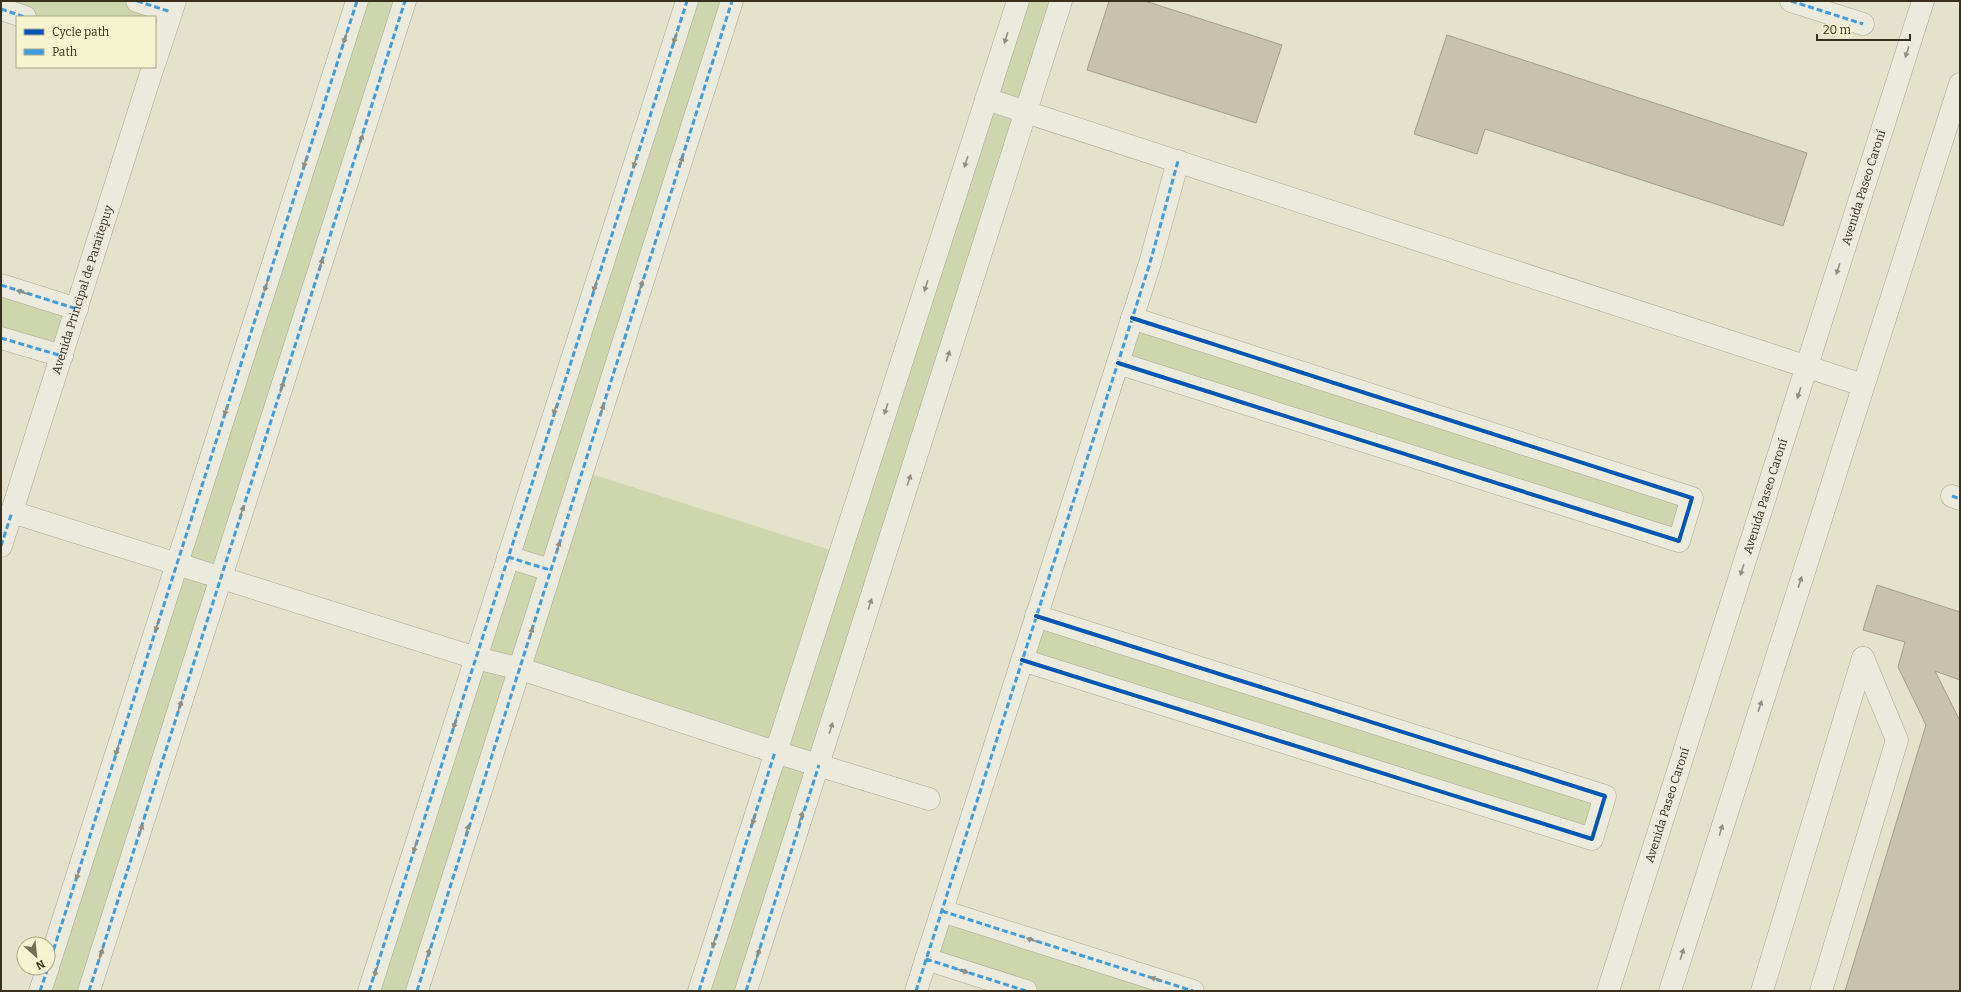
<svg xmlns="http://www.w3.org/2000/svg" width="1961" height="992" font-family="Bitter,serif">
  <rect width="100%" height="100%" fill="#e4e2ca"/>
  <path fill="#cdd6ac" d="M1,1H137L171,12L155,58V17H25Z
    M357,1H405L89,991H40Z
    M687,1H732L582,471L840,553L1018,1H1061L746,991H699L776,751L518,670L417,991H369Z
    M1,285L77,309L62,356L1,338Z
    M1132,318L1692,498L1679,541L1118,363Z
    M1036,616L1605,796L1592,839L1022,660Z
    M942,911L1193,991H1026L926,959Z"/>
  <path fill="#c8c1ab" stroke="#a49d8a" d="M1109,1H1145L1282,45L1256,123L1087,70Z
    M1447,35L1807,153L1783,226L1485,129L1477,154L1414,134Z
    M1877,585L1960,612V680L1935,671L1960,721V991H1845L1926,725L1898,667L1905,642L1863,630Z"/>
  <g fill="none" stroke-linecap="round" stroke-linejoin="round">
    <defs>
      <g id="minor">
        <path d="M137,1L171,12"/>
        <path d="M1791,1L1863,24"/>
        <path d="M1,9L25,17"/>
        <path d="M155,62L175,1"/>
        <path d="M986,99L1863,385"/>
        <path d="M1,285L77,309"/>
        <path d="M1,338L62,356"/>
        <path d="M1118,363L1679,541L1692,498L1132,318"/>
        <path d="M1952,496L1960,499"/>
        <path d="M12,512L476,658L521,669L775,752L929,799"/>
        <path id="s1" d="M1,546L153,67"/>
        <path d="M508,557L550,570"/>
        <path d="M1022,660L1592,839L1605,796L1036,616"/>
        <path d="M942,911L1193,991"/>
        <path d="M926,959L1026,991"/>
        <path d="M48,967L357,1"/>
        <path d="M40,991L48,968"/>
        <path d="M89,991L405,1"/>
        <path d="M369,991L687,1"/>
        <path d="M417,991L732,1"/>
        <path d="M699,991L1018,1"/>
        <path d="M746,991L1061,1"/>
        <path d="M916,991L1150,263L1178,161"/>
        <path id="s2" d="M1608,991L1923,1"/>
        <path d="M1670,991L1960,84"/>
        <path d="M1762,991L1863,658"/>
        <path d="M1821,991L1897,740L1863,658"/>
      </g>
    </defs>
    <use href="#minor" stroke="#a9a694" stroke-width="23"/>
    <use href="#minor" stroke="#eceadd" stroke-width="22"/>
    <path stroke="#3e9ddf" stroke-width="3" stroke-dasharray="6 3" stroke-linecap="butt" d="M137,1L171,12
      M1791,1L1863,24
      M1,9L25,17
      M155,58H156
      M1,285L77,309
      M1,338L62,356
      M1952,496L1960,499
      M1,546L12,512
      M508,557L550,570
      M942,911L1193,991
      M926,959L1026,991
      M48,967L357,1
      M40,991L48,968
      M89,991L405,1
      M369,991L687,1
      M417,991L732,1
      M699,991L775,752
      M746,991L819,765
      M916,991L1150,263L1178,161"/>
    <defs>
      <path id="cycleway" d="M1118,363L1679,541L1692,498L1132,318
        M1022,660L1592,839L1605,796L1036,616"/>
    </defs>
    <use href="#cycleway" stroke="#f6f4d0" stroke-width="6"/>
    <use href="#cycleway" stroke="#0057b8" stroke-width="4"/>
  </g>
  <defs><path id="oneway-solid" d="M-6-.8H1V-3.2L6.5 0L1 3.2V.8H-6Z"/></defs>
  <g fill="#928d7c">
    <use href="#oneway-solid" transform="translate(345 38) rotate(108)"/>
    <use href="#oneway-solid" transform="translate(675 38) rotate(108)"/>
    <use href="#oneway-solid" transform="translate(1006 38) rotate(108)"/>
    <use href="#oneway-solid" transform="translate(1907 52) rotate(108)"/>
    <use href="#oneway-solid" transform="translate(361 140) rotate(-72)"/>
    <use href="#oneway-solid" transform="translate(305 162) rotate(108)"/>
    <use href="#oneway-solid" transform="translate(635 162) rotate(108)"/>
    <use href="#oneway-solid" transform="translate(681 162) rotate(-72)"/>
    <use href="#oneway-solid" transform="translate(966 162) rotate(108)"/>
    <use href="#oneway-solid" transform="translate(321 264) rotate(-72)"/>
    <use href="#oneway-solid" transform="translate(1838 269) rotate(108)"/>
    <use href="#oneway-solid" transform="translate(266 286) rotate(108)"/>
    <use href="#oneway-solid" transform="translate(595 286) rotate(108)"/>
    <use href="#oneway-solid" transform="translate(641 286) rotate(-72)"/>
    <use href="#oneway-solid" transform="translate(926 286) rotate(108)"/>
    <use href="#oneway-solid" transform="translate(22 292) rotate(-162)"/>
    <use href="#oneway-solid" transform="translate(948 356) rotate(-72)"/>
    <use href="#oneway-solid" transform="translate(282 387) rotate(-72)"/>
    <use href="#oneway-solid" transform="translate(1799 393) rotate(108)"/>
    <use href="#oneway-solid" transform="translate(555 409) rotate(108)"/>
    <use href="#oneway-solid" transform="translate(886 409) rotate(108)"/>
    <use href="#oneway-solid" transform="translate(226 410) rotate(108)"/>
    <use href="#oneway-solid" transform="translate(602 410) rotate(-72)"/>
    <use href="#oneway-solid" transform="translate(909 480) rotate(-72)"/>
    <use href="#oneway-solid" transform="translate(242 511) rotate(-72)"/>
    <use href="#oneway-solid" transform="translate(558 547) rotate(-72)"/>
    <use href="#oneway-solid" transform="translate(1742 570) rotate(108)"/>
    <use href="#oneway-solid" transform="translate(1800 582) rotate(-72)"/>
    <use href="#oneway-solid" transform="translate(870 604) rotate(-72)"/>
    <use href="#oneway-solid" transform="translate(157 626) rotate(108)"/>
    <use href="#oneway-solid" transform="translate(531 633) rotate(-74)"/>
    <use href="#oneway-solid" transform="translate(180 706) rotate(-72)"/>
    <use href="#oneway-solid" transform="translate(1760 706) rotate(-72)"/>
    <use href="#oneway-solid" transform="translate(455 723) rotate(108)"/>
    <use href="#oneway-solid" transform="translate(831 728) rotate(-72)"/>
    <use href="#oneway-solid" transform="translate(117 750) rotate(108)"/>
    <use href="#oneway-solid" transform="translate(801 817) rotate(-72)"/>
    <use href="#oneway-solid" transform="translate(754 819) rotate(108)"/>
    <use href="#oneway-solid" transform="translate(141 830) rotate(-72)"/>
    <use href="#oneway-solid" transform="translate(467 830) rotate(-72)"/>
    <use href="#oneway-solid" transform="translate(1721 830) rotate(-73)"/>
    <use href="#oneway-solid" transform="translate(415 847) rotate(108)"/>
    <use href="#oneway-solid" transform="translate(78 874) rotate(108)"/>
    <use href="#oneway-solid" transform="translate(1032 940) rotate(-162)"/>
    <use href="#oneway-solid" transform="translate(714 942) rotate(108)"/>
    <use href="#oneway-solid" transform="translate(101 954) rotate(-72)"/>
    <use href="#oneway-solid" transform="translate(428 954) rotate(-72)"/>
    <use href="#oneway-solid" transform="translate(758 954) rotate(-72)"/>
    <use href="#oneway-solid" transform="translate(1682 954) rotate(-73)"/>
    <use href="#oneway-solid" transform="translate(376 971) rotate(108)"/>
    <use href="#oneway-solid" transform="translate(963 971) rotate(18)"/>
    <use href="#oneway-solid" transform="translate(1156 979) rotate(-162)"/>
  </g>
  <g text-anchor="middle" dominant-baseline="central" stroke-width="3" stroke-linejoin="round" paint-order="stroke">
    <g font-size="12" fill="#38301c" stroke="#f6f4d0">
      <text stroke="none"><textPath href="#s2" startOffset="843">Avenida Paseo Caroní</textPath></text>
      <text stroke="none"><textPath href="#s1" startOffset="269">Avenida Principal de Paraitepuy</textPath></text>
      <text stroke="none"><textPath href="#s2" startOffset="519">Avenida Paseo Caroní</textPath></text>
      <text stroke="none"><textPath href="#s2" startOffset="195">Avenida Paseo Caroní</textPath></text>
    </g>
  </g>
  <rect width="1961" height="992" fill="none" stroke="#38301c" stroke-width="4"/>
  <rect x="16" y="16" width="140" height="52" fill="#f6f4d0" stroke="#aaa688"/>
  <rect x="24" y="29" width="20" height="6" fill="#0057b8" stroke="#aaa688"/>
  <text x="52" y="36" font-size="12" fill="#38301c">Cycle path</text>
  <rect x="24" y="49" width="20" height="6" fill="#3e9ddf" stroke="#aaa688"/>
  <text x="52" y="56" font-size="12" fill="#38301c">Path</text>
  <g transform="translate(36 956) rotate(153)"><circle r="19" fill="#f6f4d0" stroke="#aaa688"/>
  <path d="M0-3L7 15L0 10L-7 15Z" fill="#746e59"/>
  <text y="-6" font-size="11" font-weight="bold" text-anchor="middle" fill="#38301c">N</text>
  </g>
  <path d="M1817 34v6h93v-6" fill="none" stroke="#38301c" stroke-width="2"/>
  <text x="1823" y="34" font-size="12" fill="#38301c" stroke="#f6f4d0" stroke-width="3" paint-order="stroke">20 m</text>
</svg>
